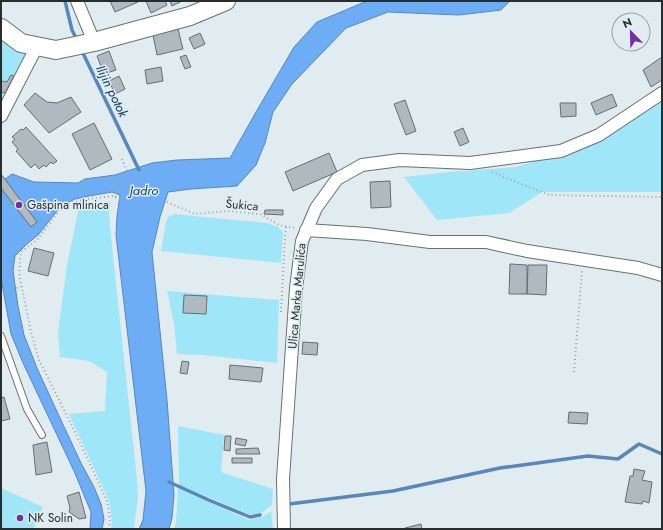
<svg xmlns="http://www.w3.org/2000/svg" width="663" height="530" font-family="Jost,sans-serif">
  <rect width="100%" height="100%" fill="#e0ecef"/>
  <path fill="#9fe6f8" d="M1,39L29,53L1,110Z
    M662,102V192H542L509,213L437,220L404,177L450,172L516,167L602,140Z
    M110,202L109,213L112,246L137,480L138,497L134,529H111L112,521L109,501L69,414L105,411L107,372L89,361L60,357L58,333L67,265L79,207Z
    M175,214L193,216L267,223L278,227L283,232L281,263L161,251L166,222L168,217Z
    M167,291L279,300L277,363L203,355L177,354L174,324Z
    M178,426L224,435L221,472L273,489L272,505C262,512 262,515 249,514L179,485Z
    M178,487L211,503L249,520L263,517L271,511L273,529H174L176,522Z
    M1,488L43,507L33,529H1Z"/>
  <path fill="#6cadf6" stroke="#5887ba" d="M367,1H510L501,10L459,15L388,12L346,28L292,84L273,112L265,143L256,165L237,186L191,189L168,192L160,217L152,252L167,400L174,495L172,518L169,529H139L143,520L146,491L116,235L117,216L120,195L112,192L89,196L75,199L61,206L39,234L27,244L15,256L13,271L18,306L24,335L37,368L59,416L81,463L94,487L101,504L104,519L102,529H90L91,512L74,471L23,363L11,334L1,278V182L12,174L34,182L78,183L85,179L115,175L152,163L177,160L230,158L256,112L294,47L317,22Z"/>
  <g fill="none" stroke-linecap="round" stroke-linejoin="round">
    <path stroke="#5887ba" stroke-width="3.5" d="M65,1L72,30L77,40
      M81,49L139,170
      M169,482L211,501L250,517L260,515
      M289,504L393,491L500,468L588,456L618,459L639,444L662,454"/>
  </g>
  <path fill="#b0b9bf" stroke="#666e73" d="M110,1H137L138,2L115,12Z
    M146,1H165L167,5L151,13Z
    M170,1H182L172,6Z
    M178,29L183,49L157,55L153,35Z
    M200,33L205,44L194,49L189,38Z
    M109,51L116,70L104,74L97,56Z
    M186,55L191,67L185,69L180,57Z
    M662,57V80L651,87L643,70Z
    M161,67L163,81L147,84L145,70Z
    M11,75L14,76L5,93L1,92V81L7,82Z
    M119,76L125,89L115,94L109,81Z
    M35,93L47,102L57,103L71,97L81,112L49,133L24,105Z
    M612,94L617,106L596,115L591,103Z
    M405,100L416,131L406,135L394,104Z
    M560,103H576V116L561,117Z
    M94,123L112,159L90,170L72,134Z
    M26,127L57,161L53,164L51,162L46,167L44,165L39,169L35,164L31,168L16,151L18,149L12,142L15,139L12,137L21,129L23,130Z
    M463,128L469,142L460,146L454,132Z
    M329,153L337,172L293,191L285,172Z
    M1,174L37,222L31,227L1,188Z
    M390,181L391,207L371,208L370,182Z
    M265,210H283V215L264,214Z
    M34,248L54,253L48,276L28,271Z
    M510,264L527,265V294H509Z
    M528,265H547L546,295L527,294Z
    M184,295L207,296L206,314L183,313Z
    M303,342L318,343L317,355L302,354Z
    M182,361L189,362L187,374L180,373Z
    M230,365L263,368L261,382L229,379Z
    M4,397L10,419L1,421V398Z
    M569,412L588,413L587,424L568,423Z
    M225,436H231L230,451L224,450Z
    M236,438L247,440L245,446L235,444Z
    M47,442L52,472L36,475L33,445Z
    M258,448L260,454H236V449Z
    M232,458H252V463H232Z
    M634,469L645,471L642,480L652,482L649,503L643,501L642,504L625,502L630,476H633Z
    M79,492L86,518L79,519L69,512L70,508L67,496Z
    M421,524L422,529H405V528Z"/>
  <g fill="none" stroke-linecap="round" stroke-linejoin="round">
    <defs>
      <path id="lane" d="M1,336L27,409L42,435"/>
      <path id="street" d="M77,1L94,42
        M1,116L37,46
        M306,230L367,234L430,242H486L527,251L638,268L662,275
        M284,529L283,479L296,288L302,241L316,208L337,179L362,165L400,160L470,163L561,151L599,135L662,93"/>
      <path id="secondary" d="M1,28L21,43L56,50L94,42L190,16L226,1"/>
    </defs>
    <use href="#lane" stroke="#677174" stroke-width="8"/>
    <use href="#street" stroke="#677174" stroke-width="14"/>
    <use href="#secondary" stroke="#677174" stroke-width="20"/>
    <path stroke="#9ba4a6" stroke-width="2" stroke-dasharray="1 3" stroke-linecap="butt" d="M492,172L549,195L662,197
      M115,197L119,174L127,171L122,159
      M1,291L21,287
      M281,312L285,237L286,227
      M574,372L582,271
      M109,529L110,520L107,501L75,432L39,360L31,332L19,273L21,252L37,240L52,221L60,209L70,203L88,199L112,196L122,200L167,202L195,214L228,211L260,214L279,225L295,228"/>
    <use href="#lane" stroke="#fff" stroke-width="6"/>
    <use href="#street" stroke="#fff" stroke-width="12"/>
    <use href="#secondary" stroke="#fff" stroke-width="18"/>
  </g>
  <g fill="#7230a4" stroke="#e0ecef" stroke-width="1.5">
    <circle cx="19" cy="205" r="4"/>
    <circle cx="20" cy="518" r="4"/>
  </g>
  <g text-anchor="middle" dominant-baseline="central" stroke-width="3" stroke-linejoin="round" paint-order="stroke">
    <g font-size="12" fill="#282d2e" stroke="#e0ecef" text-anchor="start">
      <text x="27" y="205">Gašpina mlinica</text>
      <text x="28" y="518">NK Solin</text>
    </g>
    <g font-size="12" fill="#282d2e" stroke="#e0ecef">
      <text transform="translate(242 205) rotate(5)">Šukica</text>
      <text transform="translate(297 296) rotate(-85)">Ulica Marka Marulića</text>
    </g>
    <g font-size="13" font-style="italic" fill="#103e6c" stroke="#e0ecef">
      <text transform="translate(112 91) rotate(64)">Ilijin potok</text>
      <text x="144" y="190">Jadro</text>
    </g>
  </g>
  <rect width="663" height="530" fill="none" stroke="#282d2e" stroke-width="4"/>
  <g transform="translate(631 32) rotate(337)"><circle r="19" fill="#e0ecef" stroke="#96a0a2"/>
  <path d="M0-3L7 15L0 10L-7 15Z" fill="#7230a4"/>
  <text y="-6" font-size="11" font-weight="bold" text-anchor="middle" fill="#282d2e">N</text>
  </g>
</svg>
